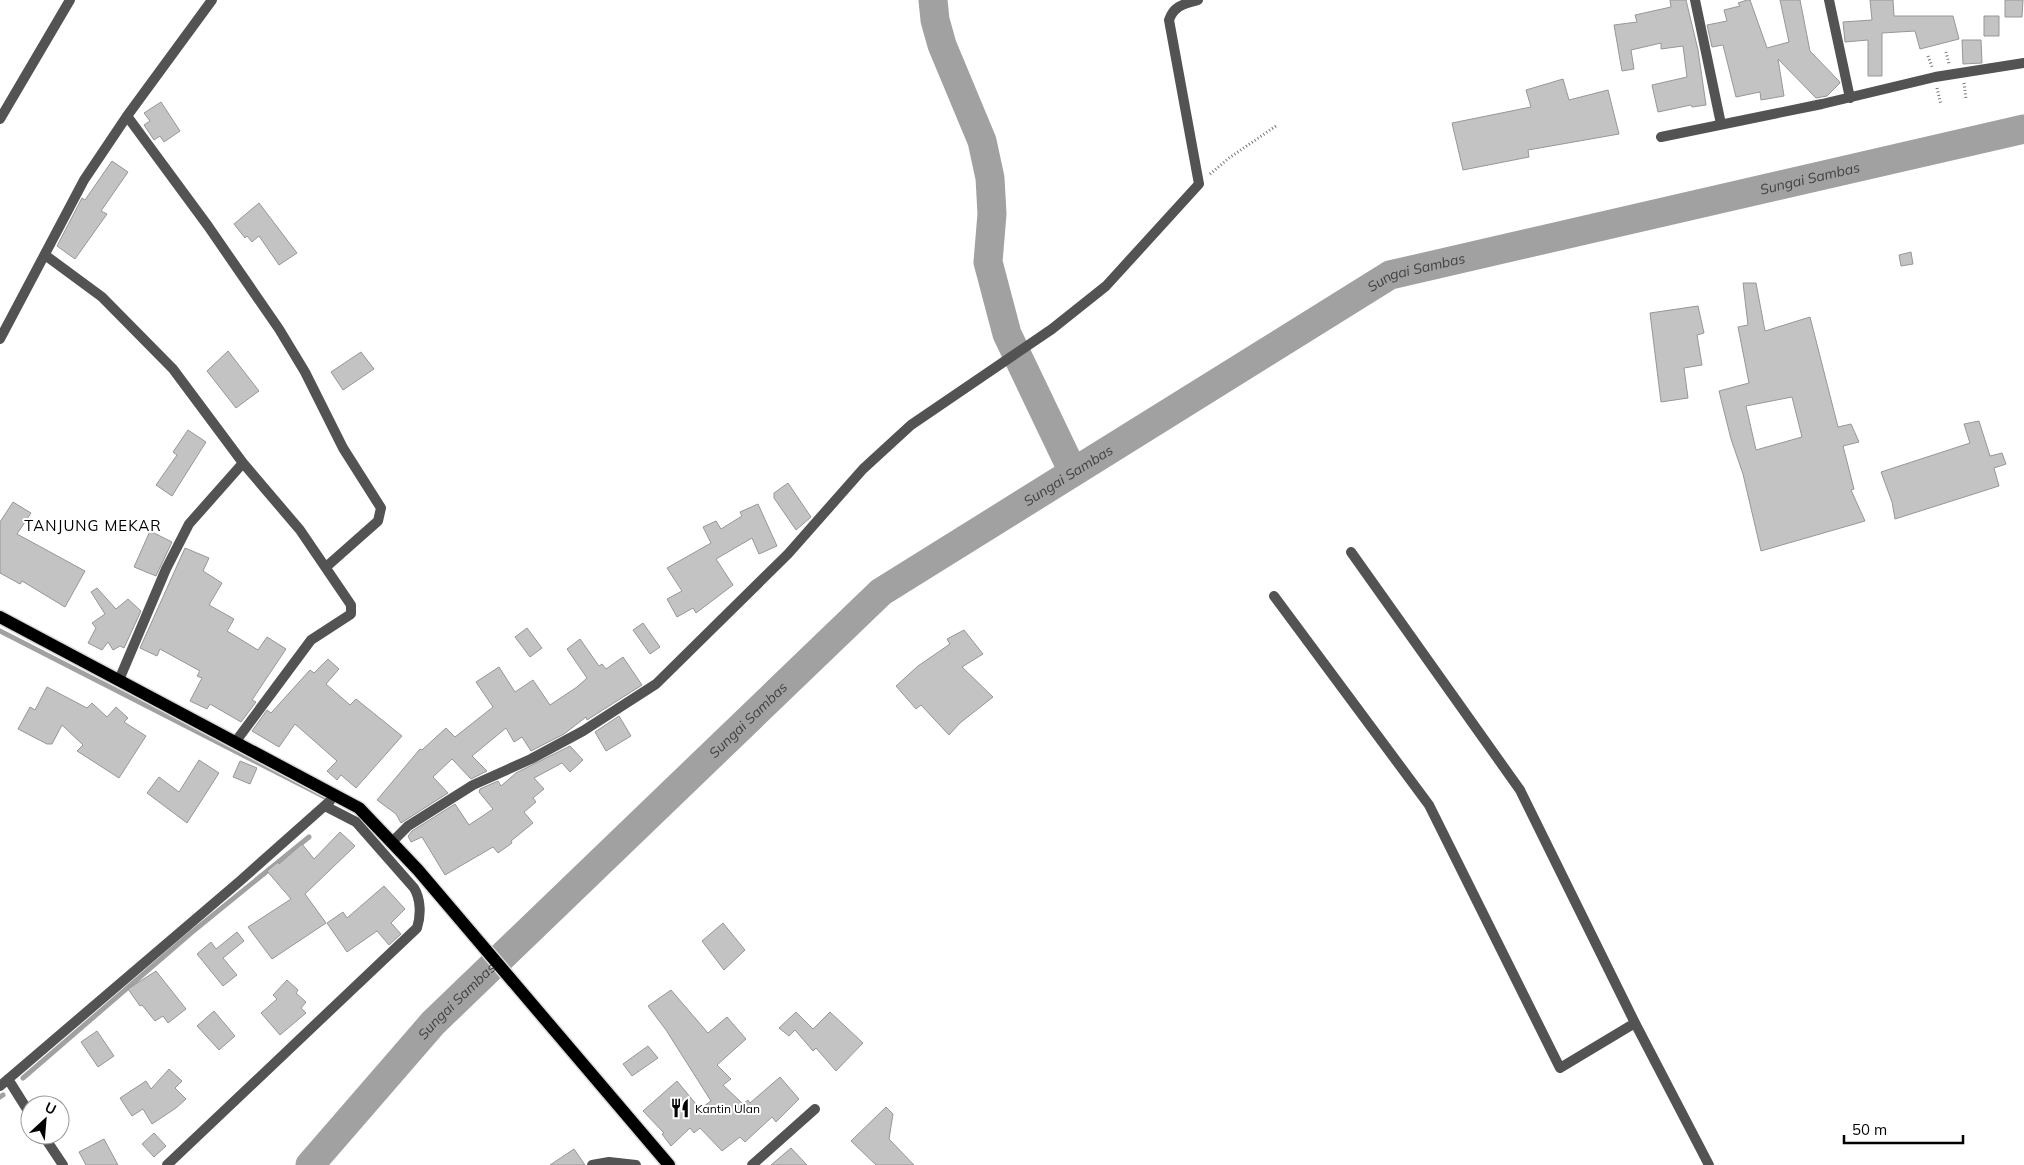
<svg xmlns="http://www.w3.org/2000/svg" width="2024" height="1165" font-family="Mulish,sans-serif">
  <rect width="100%" height="100%" fill="#fff"/>
  <g fill="none" stroke-linecap="round" stroke-linejoin="round">
    <path stroke="#a1a1a1" stroke-width="5" d="M0,631L325,797
      M23,1078L191,933L309,837
      M0,1097L3,1095"/>
    <g stroke="#a1a1a1" stroke-width="29">
      <path d="M933,0L935,20L942,45L982,141L990,178L992,214L988,262L1007,334L1073,472"/>
      <path id="s1" d="M310,1165L433,1023L881,592L1390,275L2024,129"/>
    </g>
  </g>
  <path fill="#c3c3c3" stroke="#979797" fill-rule="evenodd" d="M1670,0H1686L1698,50L1706,105L1692,107L1691,105L1658,112L1652,85L1687,77L1683,46L1661,49V43L1631,50L1634,69L1622,71L1614,25L1637,22L1635,15L1671,7Z
    M1747,0H1750L1767,48L1789,42L1780,0H1800L1810,51L1839,81L1840,83L1827,96L1816,98L1778,59L1784,96L1761,100L1760,92L1736,97L1723,45L1712,47L1707,25L1727,21L1724,10L1740,6L1738,3Z
    M1870,0H1893L1894,16H1953L1959,39L1920,49L1915,31L1882,33V76H1868V40L1845,42L1843,22L1872,20Z
    M2005,0H2023L2022,17H2005Z
    M1984,16H1999V36H1984Z
    M1962,40H1981L1982,63L1963,64Z
    M1563,79L1569,100L1608,90L1619,134L1528,150L1529,157L1463,170L1452,123L1531,107L1526,90Z
    M161,102L180,131L164,142L160,136L154,140L144,125L150,121L144,113Z
    M112,161L128,172L101,211L107,214L75,259L57,246L82,198L85,200Z
    M259,203L297,253L279,265L259,236L252,242L247,236L245,238L234,224Z
    M1911,252L1913,264L1901,266L1899,255Z
    M1743,283H1756L1765,331L1810,317L1838,427L1851,424L1859,442L1843,446L1854,489L1851,490L1865,521L1761,551L1743,474L1731,439L1719,391L1749,383L1738,327L1748,325ZM1792,397L1802,437L1756,450L1746,406Z
    M1698,306L1704,333L1697,335L1702,365L1684,368L1688,398L1661,402L1650,313Z
    M228,351L259,391L236,408L207,371Z
    M361,352L374,369L343,390L331,372Z
    M1979,421L1990,456L2002,453L2006,464L1994,468L1999,486L1895,519L1892,502L1881,472L1970,443L1964,424Z
    M188,430L206,442L172,496L156,485L177,455L173,452Z
    M788,483L811,517L796,530L774,498V493Z
    M13,502L31,513L17,534L85,571L65,607L22,581L20,584L0,573V522Z
    M758,504L777,546L759,554L752,538L716,559L733,585L696,613L693,608L677,617L667,599L682,591L667,568L711,543L703,527L716,521L721,529L742,516L740,512Z
    M150,531L172,542L156,576L134,567Z
    M185,548L209,558L203,571L222,583L209,605L234,619L227,631L258,650L267,637L286,649L252,700L256,702L241,722L210,704L207,709L190,701L202,678L197,676L200,671L160,649L157,656L140,648Z
    M97,588L116,609L128,599L141,611L124,648L120,646L113,650L108,642L102,650L88,643L96,628L92,623L105,614L91,592Z
    M643,623L660,647L650,654L633,630Z
    M527,628L542,648L530,657L515,637Z
    M964,630L983,654L962,667L993,697L960,723L949,735L921,705L916,709L896,686L918,666L950,644L947,639Z
    M580,639L599,666L602,664L606,669L623,657L642,685L587,720L586,717L564,734L531,751L522,737L514,742L506,728L472,756L487,771L471,779L452,759L433,777L448,793L401,823L396,814L377,800L420,749L422,750L446,728L455,737L493,707L476,682L499,667L515,692L533,680L550,705L577,687L587,678L567,649Z
    M328,659L339,669L326,684L350,705L356,699L402,736L356,788L341,775L337,780L327,771L337,761L295,724L279,747L252,731L267,710L271,713L310,670L314,673Z
    M47,687L87,708L92,703L107,717L116,707L128,718L124,722L146,736L119,778L77,751L83,745L62,725L52,744H47L18,729L30,707L35,710Z
    M619,716L631,736L606,751L595,732Z
    M570,746L583,760L570,772L562,763L534,778L544,789L533,798L536,802L524,812L533,823L511,841L512,843L498,853L493,847L445,875L422,837L411,842L408,836L412,831L455,804L469,825L493,809L479,792L480,789L498,781L501,786L516,773Z
    M199,760L219,773L187,823L147,793L159,777L179,792Z
    M240,761L257,768L250,784L233,777Z
    M340,832L355,846L305,894L326,923L272,959L248,927L291,899L267,871L278,862L279,864L302,844L314,859Z
    M384,886L405,909L391,923L401,934L389,945L377,931L347,952L327,923L343,912L347,918Z
    M723,923L745,950L724,970L702,941Z
    M237,932L244,941L223,958L237,975L223,986L197,954L211,942L216,949Z
    M156,971L186,1009L168,1023L163,1016L155,1021L142,1005L140,1006L128,989Z
    M287,980L298,990L296,993L306,1002L301,1008L306,1013L280,1035L261,1013L277,999L273,995Z
    M671,990L708,1033L727,1017L746,1039L717,1065L731,1079L723,1085L743,1104L748,1100L750,1103L780,1077L799,1099L776,1122L772,1117L745,1142L740,1137L722,1151L700,1128L694,1133L690,1128L671,1146L662,1134L664,1133L643,1111L677,1081L700,1109L711,1101L666,1030L648,1006Z
    M214,1011L235,1036L219,1050L197,1026Z
    M796,1012L813,1029L830,1012L863,1043L836,1071L816,1048L813,1051L795,1030L789,1036L779,1028Z
    M97,1031L114,1056L98,1067L81,1042Z
    M648,1046L658,1058L632,1076L623,1064Z
    M169,1069L182,1081L175,1088L186,1099L176,1108L152,1124L143,1109L132,1116L120,1098L146,1081L151,1089Z
    M886,1107L893,1114L889,1139L914,1165H876L851,1141Z
    M154,1133L166,1146L154,1157L142,1144Z
    M104,1139L118,1165H86L79,1152Z
    M791,1148L807,1165H771Z
    M574,1149L585,1165H550Z"/>
  <g fill="none" stroke-linecap="round" stroke-linejoin="round">
    <defs>
      <path id="primary" d="M0,617L359,808L418,870L669,1165"/>
    </defs>
    <use href="#primary" stroke="#dbdbdb" stroke-width="15"/>
    <path stroke="#757575" stroke-width="3" stroke-dasharray="1 2.5" stroke-linecap="butt" d="M1946,52L1949,64
      M1928,56L1932,67
      M1964,83L1966,99
      M1937,88L1941,105
      M1210,174L1229,158L1276,126"/>
    <path stroke="#535353" stroke-width="10" d="M1695,0L1721,124
      M1829,0L1850,98
      M127,116L208,226L279,329L305,372L343,448L381,508L378,521L326,567
      M0,119L70,0
      M1661,137L1822,104L1935,77L2024,63
      M45,255L102,297L173,369L243,463L300,530L351,605V614L311,640L236,741
      M0,339L84,180L127,116L212,0
      M1351,552L1520,790L1635,1023L1709,1165
      M1274,596L1429,805L1560,1068L1635,1023
      M119,680L166,569L189,524L243,463
      M392,842L408,826L473,785L531,759L583,731L656,684L788,554L863,469L911,425L1052,329L1106,286L1199,184L1169,20C1174,5 1185,4 1198,0
      M8,1079L30,1114
      M0,1086L240,881L330,801
      M43,1135L63,1165
      M167,1165L417,928C421,916 421,899 414,888L356,822L325,806
      M592,1165L609,1162L636,1165
      M752,1165L815,1109"/>
    <use href="#primary" stroke="#000" stroke-width="12"/>
  </g>
  <defs>
    <symbol id="restaurant-bare" viewBox="-9 -9 18 18"><path d="M-5-6h1v4h1v-4h1v4h1v-4h1v5L-1.5 .5V6h-2V.5L-5-1ZM5-6V6H3V1.5H1.5Q1.5-4 5-6Z" fill="#000" stroke="#fff" stroke-width="2.5" paint-order="stroke"/></symbol>
  </defs>
  <g fill-rule="evenodd">
    <use href="#restaurant-bare" x="666" y="1094" width="28" height="28"/>
  </g>
  <g text-anchor="middle" dominant-baseline="central" stroke-width="4" stroke-linejoin="round" paint-order="stroke">
    <g font-size="12" fill="#000" stroke="#fff" text-anchor="start">
      <text x="695" y="1108">Kantin Ulan</text>
    </g>
    <g font-size="14" font-style="italic" fill="#424242" stroke="#fff">
      <text stroke="none"><textPath href="#s1" startOffset="1840">Sungai Sambas</textPath></text>
      <text stroke="none"><textPath href="#s1" startOffset="1435">Sungai Sambas</textPath></text>
      <text stroke="none"><textPath href="#s1" startOffset="1030">Sungai Sambas</textPath></text>
      <text stroke="none"><textPath href="#s1" startOffset="625">Sungai Sambas</textPath></text>
      <text stroke="none"><textPath href="#s1" startOffset="220">Sungai Sambas</textPath></text>
    </g>
    <g font-size="15" letter-spacing="1" fill="#000" stroke="#fff">
      <text x="93" y="525">TANJUNG MEKAR</text>
    </g>
  </g>
  <g transform="translate(45 1120) rotate(26)"><circle r="24" fill="#ffffff" stroke="#999999"/>
  <path d="M0-4L9 19L0 12L-9 19Z" fill="#000000"/>
  <text y="-8" font-size="14" font-weight="bold" text-anchor="middle" fill="#000000">U</text>
  </g>
  <path d="M1844 1135v8h119v-8" fill="none" stroke="#000000" stroke-width="2.5"/>
  <text x="1852" y="1135" font-size="15" fill="#000000" stroke="#ffffff" stroke-width="4" paint-order="stroke">50 m</text>
</svg>
